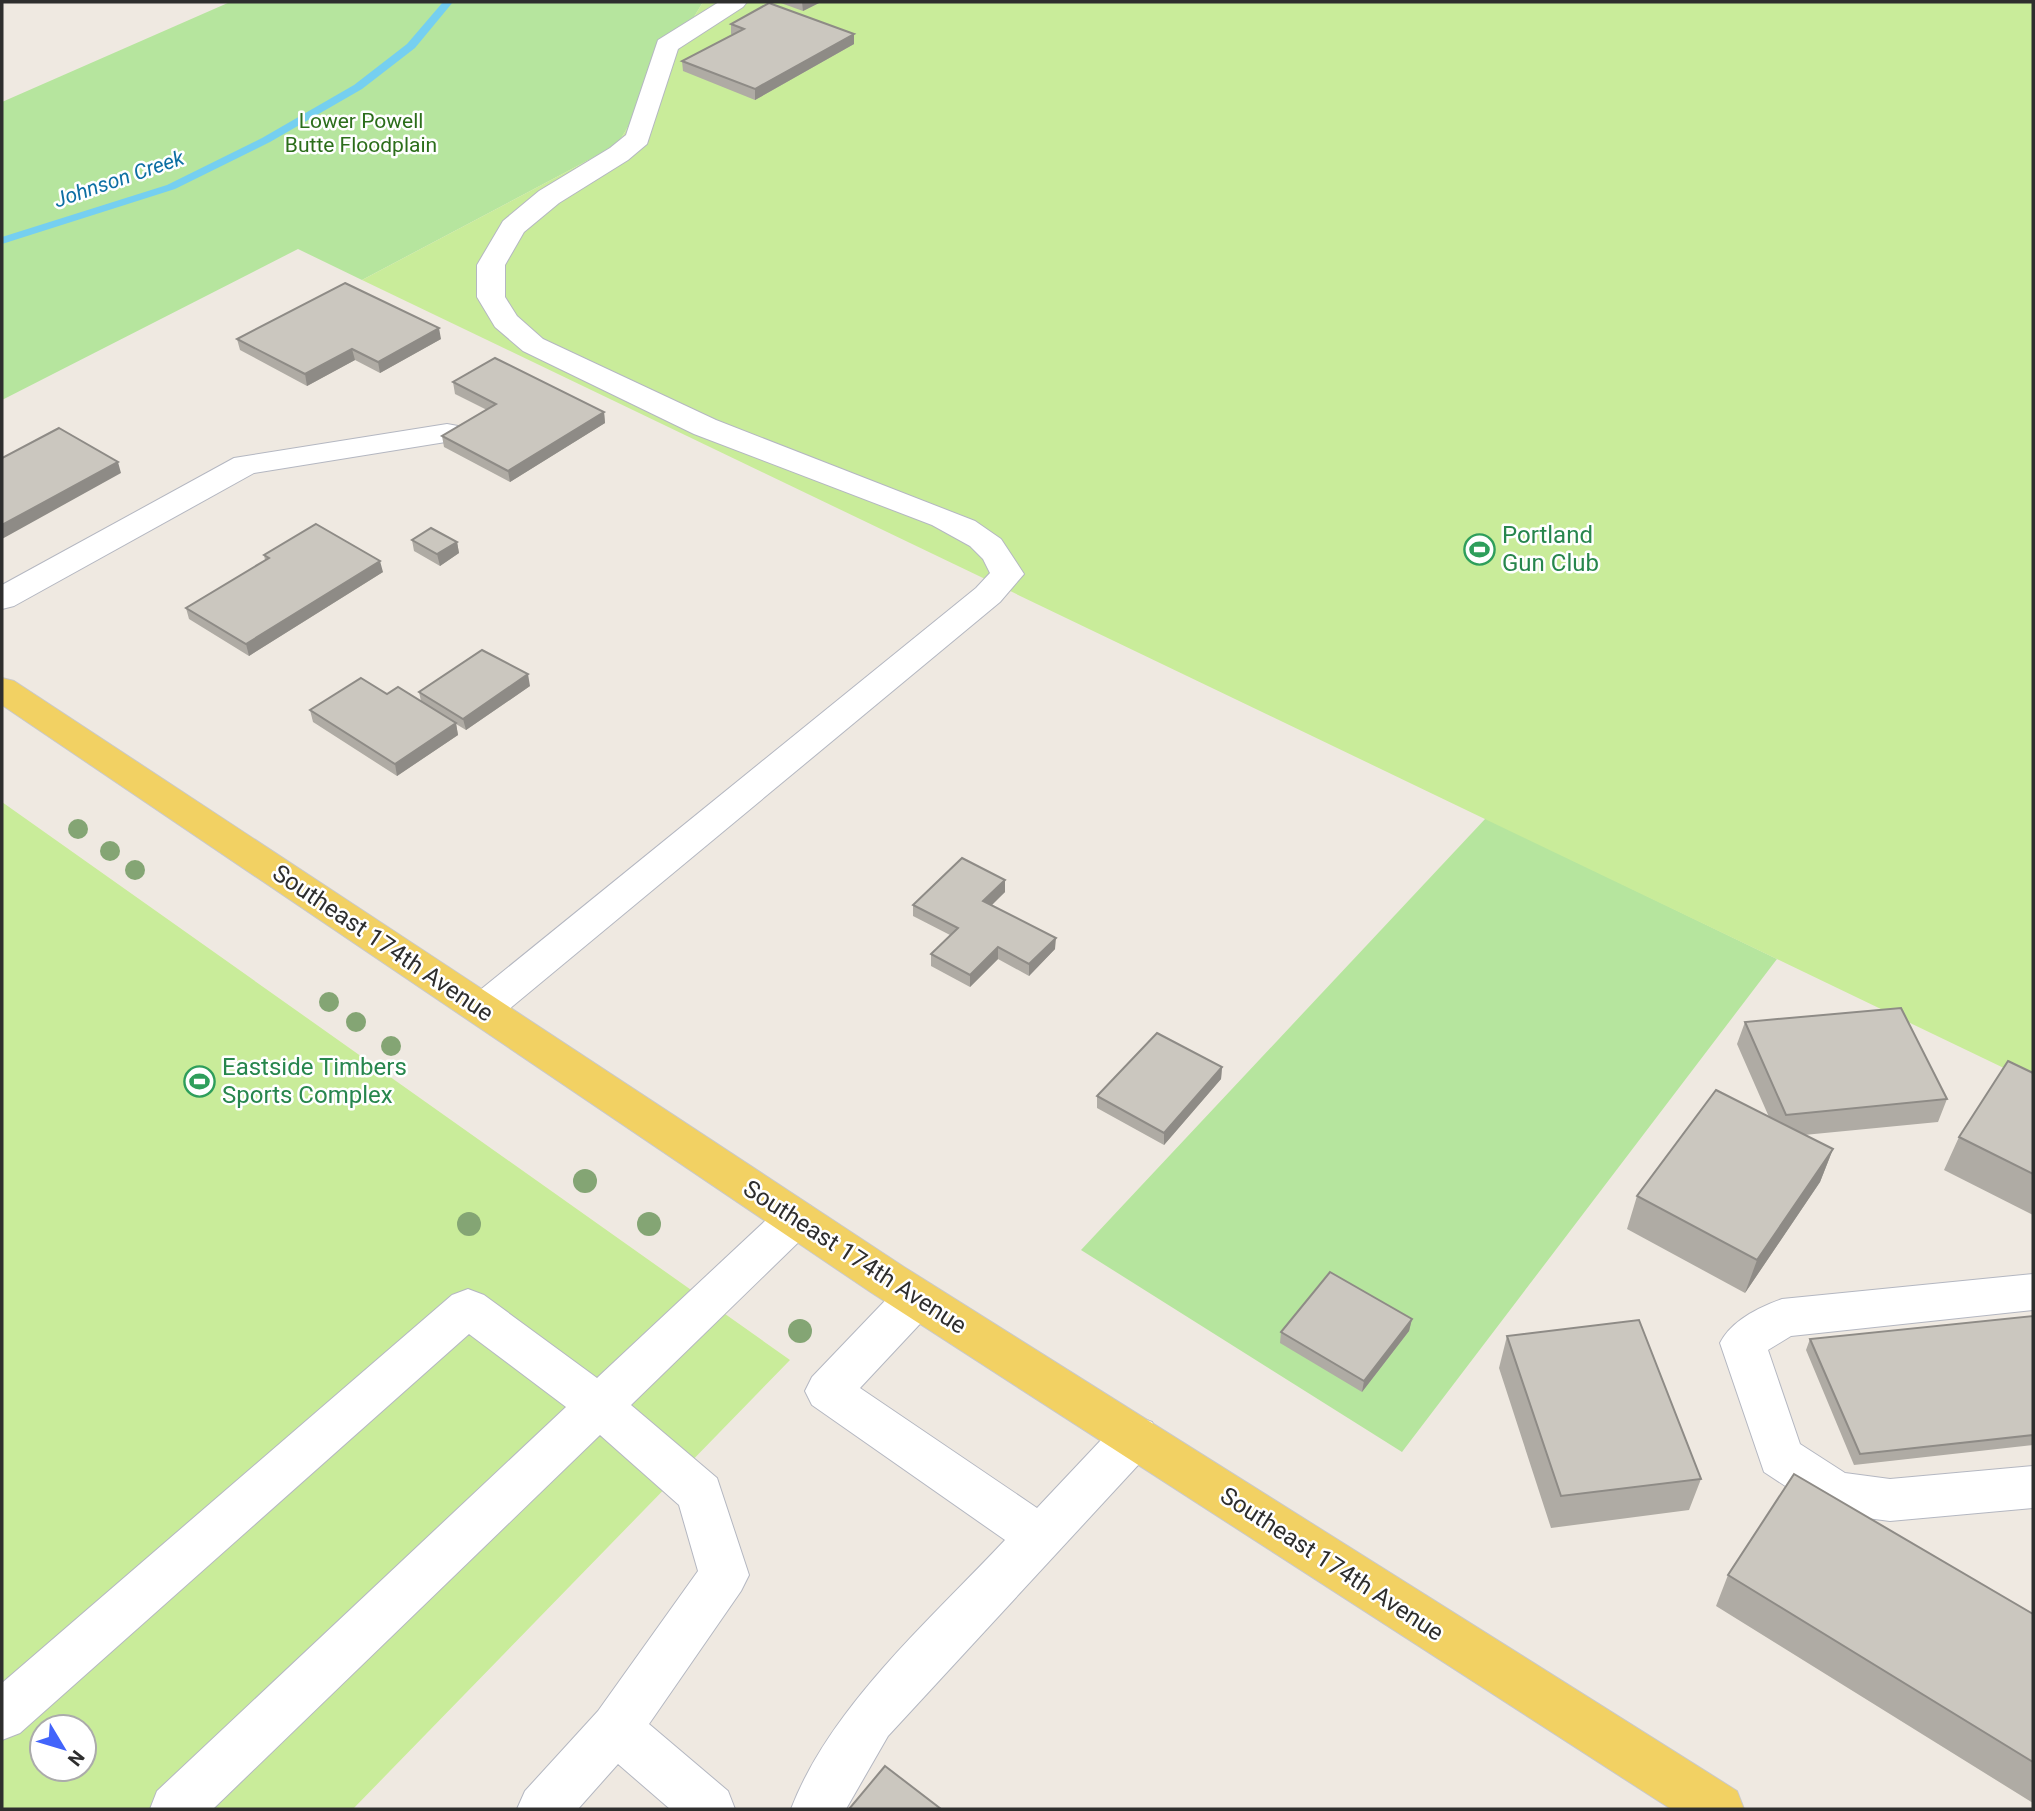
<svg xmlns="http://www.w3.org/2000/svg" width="2035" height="1811" font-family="Roboto,sans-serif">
  <rect width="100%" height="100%" fill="#efe9e1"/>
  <path fill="#b6e59e" d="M230,2H703L617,145L362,280L298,249L2,400V102Z
    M1486,818L1777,959L1402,1452L1081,1250Z"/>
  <path fill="#c9ec9a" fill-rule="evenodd" d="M703,2H2033V1082L362,280L617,145Z
    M2,802L790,1360L353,1809H2ZM42,1727H84V1769H42Z"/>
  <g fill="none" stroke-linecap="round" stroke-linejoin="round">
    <path fill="#75cff0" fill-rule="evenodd" d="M443,2H453L415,48L362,89L270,142L175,189L2,244V237L167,185L262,138L354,85L407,44Z"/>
    <defs>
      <path id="minor" d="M719,2H747L743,7L678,49L647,144L628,160L559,203L524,232L505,265V297L517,316L543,339L716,420L975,521L1001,539L1024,574L1000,602L497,1019L483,1024L469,1019L463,1009L469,999L976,588L990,573L983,559L970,546L932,525L694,434L523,351L495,327L477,297V265L503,221L539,191L610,148L626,135L658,40Z
        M447,424L458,426L462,433L458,440L254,473L14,606L2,609V585L234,458Z
        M796,1201L811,1206L818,1218L811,1230L631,1405L717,1478L749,1575L741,1591L649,1724L728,1791L735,1809H670L618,1764L578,1809H517L525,1791L598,1711L698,1571L679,1505L600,1435L213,1809H150L157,1791L566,1407L469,1334L20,1733L2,1740V1683L452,1295L468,1289L484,1295L597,1378L781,1206Z
        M2033,1274V1310L1791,1336L1768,1350L1800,1444L1845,1473L1890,1479L2033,1466V1508L1890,1521L1836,1514L1819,1508L1764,1472L1720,1343C1731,1321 1759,1307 1782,1299Z
        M916,1280L932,1285L938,1298L932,1311L860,1388L1037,1508L1118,1422L1135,1416L1152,1422L1159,1436L1152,1450L888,1736L846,1809H791C830,1707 931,1619 1005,1540L812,1405L805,1391L812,1377L900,1285Z"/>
      <path id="major" d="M2,678L14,681L904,1267L1737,1791L1744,1809H1671L872,1293L2,705Z"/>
    </defs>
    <use href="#minor" stroke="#b4b7c1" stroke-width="2"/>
    <use href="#major" stroke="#c9c9c9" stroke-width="2"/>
    <use href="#minor" fill="#fff" fill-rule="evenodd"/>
    <use href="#major" fill="#f2d163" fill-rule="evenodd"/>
  </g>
  <g fill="#84a574">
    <circle cx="78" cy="829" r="10"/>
    <circle cx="110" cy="851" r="10"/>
    <circle cx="135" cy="870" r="10"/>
    <circle cx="329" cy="1002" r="10"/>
    <circle cx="356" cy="1022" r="10"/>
    <circle cx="391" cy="1046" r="10"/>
    <circle cx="585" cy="1181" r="12"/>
    <circle cx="469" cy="1224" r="12"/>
    <circle cx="649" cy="1224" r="12"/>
    <circle cx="800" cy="1331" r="12"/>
  </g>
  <path fill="#afaba4" d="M778,2H821L803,11Z
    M731,24L854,34V44L755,100L683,71L682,61L733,34H731Z
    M237,339H441L380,373L355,360L307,386L240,350Z
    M453,382L604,412L605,423L510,482L444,447L442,436L487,410L455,394Z
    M412,540L457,542L459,553L440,566L414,551Z
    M264,555L383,572L249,656L189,619L186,608L265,560Z
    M530,686L466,730L456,724L458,735L397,776L313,722L310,710L387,694L421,701L419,692Z
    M1005,880V892L991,905L1055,949L1029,976L998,959L970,987L931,966V954L950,935L913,916V905Z
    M1745,1022L1947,1099L1938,1122L1804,1135L1833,1149L1820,1182L1745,1293L1627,1229L1637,1196L1769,1117L1737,1044Z
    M1222,1067L1221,1079L1164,1145L1097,1108V1096Z
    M2033,1073V1215L1944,1170L1959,1137Z
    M2033,1316V1445L1854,1465L1806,1350L1810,1339Z
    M1412,1319L1409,1331L1362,1392L1280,1343L1281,1332Z
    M1507,1336L1701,1479L1689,1510L1551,1528L1499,1368Z
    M1728,1575L2033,1614V1803L1716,1606Z"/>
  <path fill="#8e8b86" d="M802,2H821L803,11Z
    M854,34V44L755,100V89Z
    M439,328L441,339L380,373L378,362Z
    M352,349L355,360L307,386L305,374Z
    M604,412L605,423L510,482L508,471Z
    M118,462L121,473L2,539V525Z
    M457,542L459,553L440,566L437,554Z
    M380,561L383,572L249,656L246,644Z
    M528,674L530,686L466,730L463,719Z
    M456,723L458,735L397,776L395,764Z
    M1005,880V892L984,913L983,901Z
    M1056,938L1055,949L1029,976V964Z
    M998,947V959L970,987V975Z
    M1222,1067L1221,1079L1164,1145V1133Z
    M1833,1149L1820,1182L1745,1293L1757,1260Z
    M1412,1319L1409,1331L1362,1392L1364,1381Z"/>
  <path fill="#cbc7bf" stroke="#8e8b86" stroke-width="2" d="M769,3L854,34L755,89L682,61L744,29L731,24Z
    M345,283L439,328L378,362L352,349L305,374L237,339Z
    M495,358L604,412L508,471L442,436L496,404L453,382Z
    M59,428L118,462L2,525V458Z
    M316,524L380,561L246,644L186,608L269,558L264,555Z
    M431,528L457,542L437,554L412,540Z
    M482,650L528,674L463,719L419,692Z
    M361,678L387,694L398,687L456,723L395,764L310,710Z
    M962,858L1005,880L983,901L1056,938L1029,964L998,947L970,975L931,954L958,928L913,905Z
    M1901,1008L1947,1099L1786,1115L1745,1022Z
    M1157,1033L1222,1067L1164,1133L1097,1096Z
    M2008,1061L2033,1073V1174L1959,1137Z
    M1716,1090L1833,1149L1757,1260L1637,1196Z
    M1330,1272L1412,1319L1364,1381L1281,1332Z
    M2033,1316V1435L1860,1454L1810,1339Z
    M1639,1320L1701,1479L1561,1496L1507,1336Z
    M1794,1474L2033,1614V1762L1728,1575Z
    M885,1766L941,1809H849Z"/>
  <defs>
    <symbol id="stadium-ring" viewBox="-11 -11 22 22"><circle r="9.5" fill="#fff" stroke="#2e9e5b" stroke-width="1.5"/><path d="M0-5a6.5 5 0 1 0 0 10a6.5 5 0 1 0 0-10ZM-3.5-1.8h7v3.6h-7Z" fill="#2e9e5b"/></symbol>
  </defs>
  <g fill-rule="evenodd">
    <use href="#stadium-ring" x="1462" y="532" width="35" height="35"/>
    <use href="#stadium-ring" x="182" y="1064" width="35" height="35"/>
  </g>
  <g text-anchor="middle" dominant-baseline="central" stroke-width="5" stroke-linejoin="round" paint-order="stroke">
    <g font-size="21" fill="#2c6e1b" stroke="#fff">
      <text x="361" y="121">Lower Powell<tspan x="361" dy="24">Butte Floodplain</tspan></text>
    </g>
    <g font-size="21" font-style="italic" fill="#0d6fa3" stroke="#fff">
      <text transform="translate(119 179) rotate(-19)">Johnson Creek</text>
    </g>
    <g font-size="24" fill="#27864d" stroke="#fff" text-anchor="start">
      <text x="1502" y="535">Portland<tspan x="1502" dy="28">Gun Club</tspan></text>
      <text x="222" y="1067">Eastside Timbers<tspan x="222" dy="28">Sports Complex</tspan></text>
    </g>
    <g font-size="24" fill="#2e2e2e" stroke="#fff">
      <text transform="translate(383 943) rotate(34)">Southeast 174th Avenue</text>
      <text transform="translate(855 1257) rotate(33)">Southeast 174th Avenue</text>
      <text transform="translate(1332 1564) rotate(33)">Southeast 174th Avenue</text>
    </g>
  </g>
  <rect width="2035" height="1811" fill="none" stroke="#2e2e2e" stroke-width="7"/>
  <g transform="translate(63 1748) rotate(128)"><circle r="33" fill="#ffffff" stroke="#ababab" stroke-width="2"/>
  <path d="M0-5L12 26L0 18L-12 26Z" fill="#4264fb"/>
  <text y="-10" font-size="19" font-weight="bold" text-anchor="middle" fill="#2e2e2e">N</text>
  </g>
</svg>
